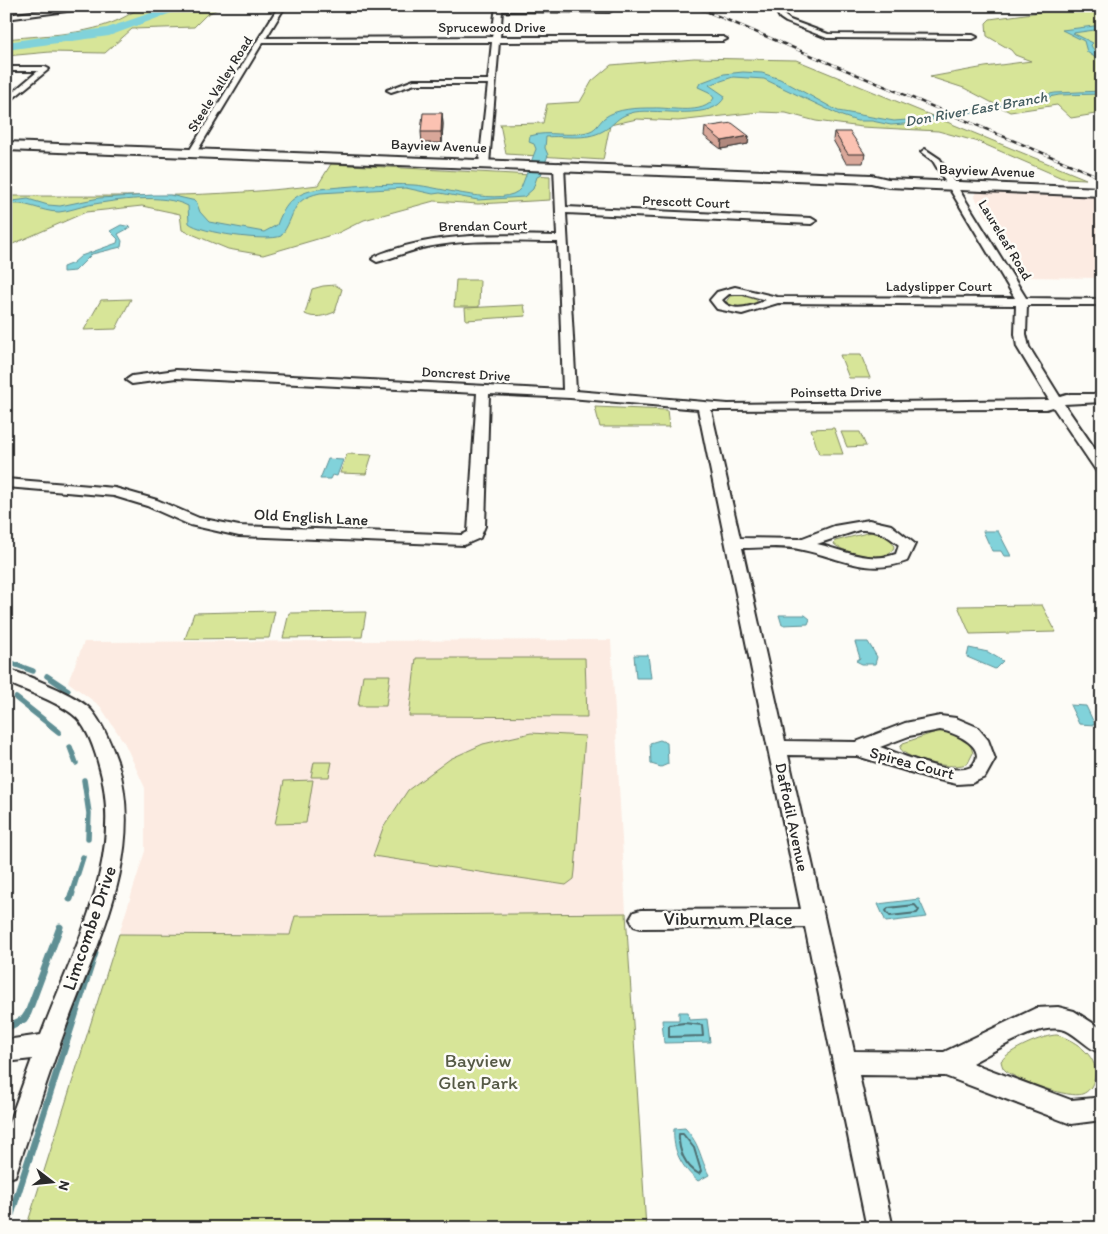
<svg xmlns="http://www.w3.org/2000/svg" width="1108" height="1234" font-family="Itim,sans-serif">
  <rect width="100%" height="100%" fill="#fdfcf7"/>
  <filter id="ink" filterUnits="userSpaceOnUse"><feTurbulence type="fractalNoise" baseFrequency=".02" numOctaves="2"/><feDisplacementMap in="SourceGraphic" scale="10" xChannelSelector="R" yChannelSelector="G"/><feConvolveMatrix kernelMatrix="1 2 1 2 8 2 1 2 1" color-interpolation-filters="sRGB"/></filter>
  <g filter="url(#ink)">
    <path fill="#fcebe2" d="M989,191L1102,195V278L1023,277L974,196L977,192Z
      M611,640L626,913L295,916L290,935L119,934L145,851V788L125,744L100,706L68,682L84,642Z"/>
    <path fill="#d7e598" stroke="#818862" d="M141,6H223L206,15L194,27L132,29L105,53L50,52L6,56V39C51,34 105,36 141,6Z
      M1054,10L1102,11V113L1071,118L1057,105L1010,112L964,88L930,77L985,67L1031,61L1015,55L1011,50L987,36L986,23L990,19Z
      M694,58L796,60L1086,179L1062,178L979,142L938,131L862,127L816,121L786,113L759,112L678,121L637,119L610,125L603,160L506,154L500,124L543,123L547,104L580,102L592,81L611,65Z
      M331,164L550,176V200L478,204L434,201L364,220L338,233L263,255L228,249L182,230L180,214L142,206L86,212L6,247V198L12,196C113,196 217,198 318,185Z
      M456,280H480L479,307H454Z
      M335,285L342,289L335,312C325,316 314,319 305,314L312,289L323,286Z
      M741,295L757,300V303C747,308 735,310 726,302L730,296Z
      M131,299L116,329L84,330L101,300Z
      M524,305L526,316L466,320L465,308Z
      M840,355H861L870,378H849Z
      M595,407L667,410L669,427H600Z
      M834,428L843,454H819L811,429Z
      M841,432H860L866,446L847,447Z
      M347,454L372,455L366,474L340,473Z
      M871,532C882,533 892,536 894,547C889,564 844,554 834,544L835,541Z
      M1042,605L1056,632L970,634L958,606Z
      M275,611L269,638L185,639L194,613Z
      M366,612L362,637L283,638L289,613Z
      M416,658H585L587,717L409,716Z
      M363,675H390L386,706H358Z
      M942,730C956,733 970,738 973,753L968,763C956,771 907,761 900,748L903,743Z
      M531,733L585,736L575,871L574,879L566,885L373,856L383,828L408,790L450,759L483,744Z
      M314,762H332L329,777H311Z
      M313,780L306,823L275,824L284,781Z
      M626,913L646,1228H26L119,934L290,935L295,916Z
      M1057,1035C1075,1040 1102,1058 1094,1080C1092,1087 1088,1092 1082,1094C1070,1099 1016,1080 1006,1071C1003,1069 1002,1066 1001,1061C1009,1050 1043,1035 1057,1035Z"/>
    <path fill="#81d2da" stroke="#5f8f94" d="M1102,25V29L1073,33L1093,43L1091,45C1093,51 1102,56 1102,62L1087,52L1084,41L1062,30Z
      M743,72L762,73L780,79L838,111L894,121L920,119L1055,93L1102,91V94L1059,95L917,123L891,125L872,121H857L842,116L764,79L733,77L709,85L725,96C715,122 658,108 635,112C616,116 616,124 603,131C585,141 564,135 546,137L545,148L548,155L541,175L537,177L533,189L524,197L478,200L440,193L433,194L406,188L320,193C289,200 297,214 281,236C268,242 200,233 189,223L188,206C163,193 116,200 89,205C79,207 69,211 59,212C40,212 26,200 6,205V202L28,199L48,205L60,206L99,198L154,195H170L196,201L200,212L209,222L264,232L277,225C285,203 295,193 319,189C350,186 383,183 414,185C437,186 506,209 521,188L536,149L534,144L529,142L530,136C549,130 568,138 587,132C596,130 598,124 604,118C617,108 638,108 653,108C670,107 704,116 714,98L709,92L698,87L700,83L724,74Z
      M121,225L131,227L118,234L122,241L121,247L92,254L75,271L63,272V267L73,263L81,256L117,243L118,239L110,231Z
      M328,459L343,460L337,476L332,475L330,479H320Z
      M983,531H998L1011,556H1004L1001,551H992Z
      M779,615H805L810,619L808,624L782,625Z
      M855,642H868L877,657L875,664H862L856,661L860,658Z
      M969,648L988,652L1003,661L995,669L967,657Z
      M634,655H648L651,678H636Z
      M1070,705L1086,706L1095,725L1079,724Z
      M660,740L667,743L668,764L661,767L651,764L650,743Z
      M919,899L927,917L886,922L878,904Z
      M679,1012H688L689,1020L707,1019L710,1042L664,1043L662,1020H679Z
      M685,1128C701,1146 699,1156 709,1175L698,1181C682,1168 672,1150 674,1129Z"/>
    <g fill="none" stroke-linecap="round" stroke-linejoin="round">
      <path stroke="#4d6e71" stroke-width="2" d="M915,905L919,910L917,913L890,916L886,911L888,908Z
        M684,1023L702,1025L703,1036L669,1037V1025Z
        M679,1134H683L694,1148L701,1171L699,1174C685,1166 678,1150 679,1134Z"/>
      <path stroke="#5f8f94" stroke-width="5.5" d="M6,661L33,671
        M47,676L68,690
        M16,698L59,732
        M70,747L76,763
        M84,780L89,813L88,838
        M71,895L83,857"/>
      <path stroke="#5f8f94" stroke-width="7" d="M70,899L72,893
        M10,1026L24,1019L28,1013L60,927
        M9,1221L95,953"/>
      <path fill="#81d2da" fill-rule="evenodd" d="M171,6H190L109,36L6,50V42L107,28Z"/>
      <defs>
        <path id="street" d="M83,6H105L6,19V15Z
          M281,6H290L283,10L266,38L492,37L496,6H502L609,8L612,10L609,12L502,11L500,37H723L727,39L723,41L499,42L489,164L484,167L479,164L488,84H415L391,92L387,90L414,80H488L492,42H263L196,153L189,155L188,153L277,9Z
          M773,6H779L785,16L790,20L828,34L973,35L977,37L973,39L827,38L786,22L780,18Z
          M6,67H45L49,69L6,104V98L38,71H6Z
          M925,149L940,159L1026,298L1102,299V305H1027L1026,334L1029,347L1060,397L1070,394H1102V402L1064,404L1102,459V473L1097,472L1053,407L1046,409L711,410L740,538L800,539L834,526L869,520L891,525L915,544L907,561C867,576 842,558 803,550C783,545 762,548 742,548L785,741L856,742L905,723L940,716L956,718L977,727L988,740L995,759L985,777L972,783L957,784L930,778L857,756L788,755L854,1051L944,1052L1036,1008L1058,1007L1074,1011L1102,1029V1054C1089,1049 1081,1039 1069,1032C1044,1018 995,1051 972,1063L1071,1100L1094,1098L1102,1095V1120L1071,1124L945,1076L859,1075L893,1228H867L805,927L641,928L634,926L630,919L634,912L641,910L801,909L698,409L570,398L489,394L485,526L480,538L464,545L239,536L190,525L147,506L114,496L6,487V479L115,488L157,500L199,518L239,526L462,535L468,532L477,393L176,378L132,384L126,380L132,376L176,370L563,390L558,242C513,242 466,238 422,248C406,252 392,258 377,262L372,259C376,255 383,253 389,251C443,232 501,235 557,236L554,166L559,163L564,166L566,207L811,218L816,221L811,224L566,213L576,391L728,404L1049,400L1017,347L1015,334L1016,305L778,303L742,314L717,309L710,300L717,292L735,287L777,297L1015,298L933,161L921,152ZM729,294H744L766,300C753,306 732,314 722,300ZM859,530C877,529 886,534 899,545L896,554C869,564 843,550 817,544ZM940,730C955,732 991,748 971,767C951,777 901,754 880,747L909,736Z
          M6,669C25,674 79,696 91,710C103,724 111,744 117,761C146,852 97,943 66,1027C49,1073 34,1120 18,1167L15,1176L6,1179V1131L32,1059L6,1062V1040L41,1035C73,949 127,856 98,762C94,748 88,730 77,718C62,703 26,691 6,682Z"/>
        <path id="secondary" d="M6,142L871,175L888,179L1102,188V196L888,187L871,183L6,150Z"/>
      </defs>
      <use href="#street" stroke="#2b2b2b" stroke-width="4"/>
      <use href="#secondary" stroke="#2b2b2b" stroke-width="4"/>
      <use href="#street" fill="#fdfcf7" fill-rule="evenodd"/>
      <use href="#secondary" fill="#fdfcf7" fill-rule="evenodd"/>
      <defs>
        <path id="rail" d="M694,6L1102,178"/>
      </defs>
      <use href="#rail" stroke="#2b2b2b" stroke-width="2.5"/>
      <use href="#rail" stroke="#fdfcf7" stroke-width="2" stroke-dasharray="5" stroke-linecap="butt"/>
    </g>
    <path fill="#d8a799" stroke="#2b2b2b" d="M442,113L443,124L442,143H422L421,132Z
      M705,127L749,136L748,144L721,149L704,136Z
      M834,132L865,154L863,163H846L833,140Z"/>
    <path fill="#b0887d" stroke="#2b2b2b" d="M442,113L443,124L442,143L441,132Z
      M749,136L748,144L721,149L722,141Z"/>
    <path fill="#fbc2b2" stroke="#2b2b2b" d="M423,113H442L441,132H421Z
      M732,123L749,136L722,141L705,127Z
      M834,132H850L865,154H848Z"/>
  </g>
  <g text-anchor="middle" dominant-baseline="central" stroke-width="5" stroke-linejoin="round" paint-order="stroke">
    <g font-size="14" fill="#2b2b2b" stroke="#fdfcf7">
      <text x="492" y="27">Sprucewood Drive</text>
      <text transform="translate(220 84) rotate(-58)">Steele Valley Road</text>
      <text transform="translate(439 146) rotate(2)">Bayview Avenue</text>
      <text transform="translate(987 171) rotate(2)">Bayview Avenue</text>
      <text transform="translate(686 202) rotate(2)">Prescott Court</text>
      <text transform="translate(483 226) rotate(-1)">Brendan Court</text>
      <text transform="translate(1005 240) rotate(59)">Laureleaf Road</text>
      <text x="939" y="286">Ladyslipper Court</text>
      <text transform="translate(466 374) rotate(3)">Doncrest Drive</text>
      <text transform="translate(836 392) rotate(-1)">Poinsetta Drive</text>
    </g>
    <g font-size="15" font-style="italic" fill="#455d60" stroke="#fdfcf7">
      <text transform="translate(976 109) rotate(-10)">Don River East Branch</text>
    </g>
    <g font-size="16" fill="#2b2b2b" stroke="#fdfcf7">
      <text transform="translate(311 517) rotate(3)">Old English Lane</text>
      <text transform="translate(912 763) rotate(15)">Spirea Court</text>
      <text transform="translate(792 817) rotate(78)">Daffodil Avenue</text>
    </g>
    <g font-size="19" fill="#2b2b2b" stroke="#fdfcf7">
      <text x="728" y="918">Viburnum Place</text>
      <text transform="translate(89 928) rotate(-71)">Limcombe Drive</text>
    </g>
    <g font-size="19" fill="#565a46" stroke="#fdfcf7">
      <text x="478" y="1060">Bayview<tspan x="478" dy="22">Glen Park</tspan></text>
    </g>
  </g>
  <rect width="1108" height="1234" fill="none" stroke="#fdfcf7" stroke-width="25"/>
  <rect x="12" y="12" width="1083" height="1209" fill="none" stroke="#2b2b2b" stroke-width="2" filter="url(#ink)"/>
  <g transform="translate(52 1182) rotate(106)" stroke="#fdfcf7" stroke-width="4" paint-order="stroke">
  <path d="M0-4L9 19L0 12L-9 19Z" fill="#2b2b2b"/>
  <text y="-8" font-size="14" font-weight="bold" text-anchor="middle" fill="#2b2b2b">N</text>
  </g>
</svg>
